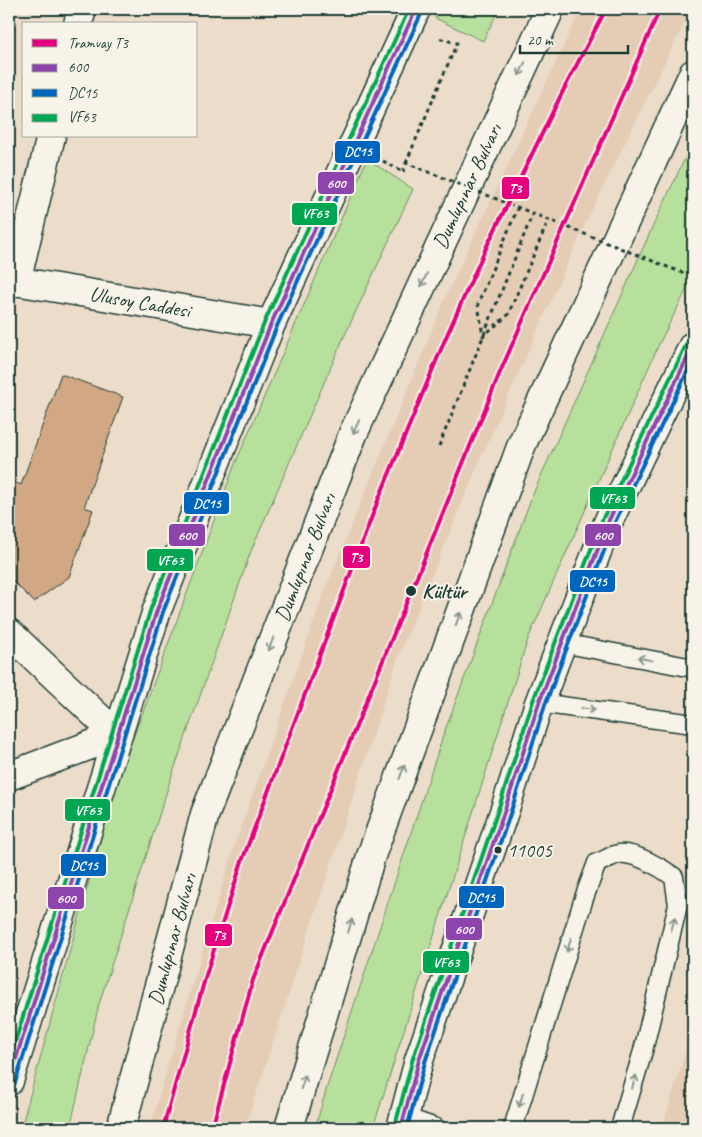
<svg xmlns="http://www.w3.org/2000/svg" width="702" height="1137" font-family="Caveat,sans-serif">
  <rect width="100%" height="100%" fill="#ecdcca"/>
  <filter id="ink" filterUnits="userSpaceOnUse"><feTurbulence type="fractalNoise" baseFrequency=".02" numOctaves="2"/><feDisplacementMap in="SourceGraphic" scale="10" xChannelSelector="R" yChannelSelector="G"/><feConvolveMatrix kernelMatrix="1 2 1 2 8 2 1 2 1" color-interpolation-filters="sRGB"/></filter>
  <g filter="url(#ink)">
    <path fill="#e4ccb5" d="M581,9H691L585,224L482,455L399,655L245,1128H150L162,1086L233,850L325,590L447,294Z
      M693,1028V1128H662Z"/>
    <path fill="#b7e09c" stroke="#6b8e68" d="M440,9H499L483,41L435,18Z
      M693,141V277L660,342L528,639L373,1128H315L327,1087L444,733L532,496L652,228Z
      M367,159L413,189L343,339L251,551L170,781L99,1004L70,1128H21L115,787L235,464Z"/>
    <path fill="#d2a884" stroke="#1f3d34" d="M61,374L123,397L84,507L93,510L69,577L34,602L9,577V480L21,485Z"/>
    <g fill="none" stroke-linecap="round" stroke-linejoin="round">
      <defs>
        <path id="service" d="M562,643L693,668
          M539,703L693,724
          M404,1117L436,1128
          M513,1128L584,898L597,863C604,861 612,855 619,854C635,852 662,868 674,877L678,905L643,1051L620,1128"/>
        <path id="minor" d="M78,24L82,9
          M16,282L51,136
          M9,633L117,735L9,776"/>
        <path id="tertiary" d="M9,280L271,324
          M9,1081L157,610L271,324L416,9
          M401,1128L419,1060L505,809L539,703L609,520L693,346"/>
        <path id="trunk" d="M121,1128L205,814L353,434L550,9
          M289,1128L371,856L522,444L693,74"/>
      </defs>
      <use href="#service" stroke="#1f3d34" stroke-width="21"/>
      <use href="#minor" stroke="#1f3d34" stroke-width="31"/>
      <use href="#tertiary" stroke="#1f3d34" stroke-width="31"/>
      <use href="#trunk" stroke="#1f3d34" stroke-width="31"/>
      <path stroke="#1f3d34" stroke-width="3" stroke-dasharray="4 4" stroke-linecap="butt" d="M383,161L403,172
        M406,163L457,43L438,38
        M518,207L478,304L483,336L508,315L549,219
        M439,446L533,213"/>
      <use href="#service" stroke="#f7f3e8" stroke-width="18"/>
      <use href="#minor" stroke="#f7f3e8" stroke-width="28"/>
      <use href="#tertiary" stroke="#f7f3e8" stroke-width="28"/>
      <use href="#trunk" stroke="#f7f3e8" stroke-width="28"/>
      <path stroke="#1f3d34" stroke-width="3" stroke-dasharray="4 4" stroke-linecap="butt" d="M403,172L406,163L693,277"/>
      <defs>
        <path id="bus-1" d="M9,1081L157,610L271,324L416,9
          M401,1128L419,1060L505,809L539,703L609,520L693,346"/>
        <path id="bus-2" d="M15,1083L163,612L277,326L422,12
          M407,1128L425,1062L511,811L545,705L615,522L693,360"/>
        <path id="bus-3" d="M9,1061L151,608L265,321L409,9
          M395,1126L413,1058L499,807L533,701L603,518L687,343"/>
      </defs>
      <use href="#bus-1" stroke="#f7f3e8" stroke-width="8"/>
      <use href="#bus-2" stroke="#f7f3e8" stroke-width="8"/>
      <use href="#bus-3" stroke="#f7f3e8" stroke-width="8"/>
      <use href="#bus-1" stroke="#8e44ad" stroke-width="4"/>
      <use href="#bus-2" stroke="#0065bd" stroke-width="4"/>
      <use href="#bus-3" stroke="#00a651" stroke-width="4"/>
      <defs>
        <path id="tram-1" d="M163,1128L206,975L242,861L377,503L447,335L484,252L564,89L606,9
          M212,1128L253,980L501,370L660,9"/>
      </defs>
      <use href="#tram-1" stroke="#f7f3e8" stroke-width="8"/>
      <use href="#tram-1" stroke="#e5007d" stroke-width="4"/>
    </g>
    <defs><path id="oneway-shaft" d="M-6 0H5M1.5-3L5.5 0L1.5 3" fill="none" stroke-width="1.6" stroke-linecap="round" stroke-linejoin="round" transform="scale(1.25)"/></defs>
    <g stroke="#8b988e">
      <use href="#oneway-shaft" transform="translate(522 69) rotate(115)"/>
      <use href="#oneway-shaft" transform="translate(424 280) rotate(115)"/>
      <use href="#oneway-shaft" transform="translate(356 427) rotate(115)"/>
      <use href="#oneway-shaft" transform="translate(458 619) rotate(-70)"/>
      <use href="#oneway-shaft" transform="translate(271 644) rotate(111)"/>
      <use href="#oneway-shaft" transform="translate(645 659) rotate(-169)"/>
      <use href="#oneway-shaft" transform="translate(588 709) rotate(8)"/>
      <use href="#oneway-shaft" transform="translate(402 772) rotate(-70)"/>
      <use href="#oneway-shaft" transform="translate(673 924) rotate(-75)"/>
      <use href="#oneway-shaft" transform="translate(350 926) rotate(-73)"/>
      <use href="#oneway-shaft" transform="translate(569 945) rotate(107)"/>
      <use href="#oneway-shaft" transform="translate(303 1082) rotate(-73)"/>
      <use href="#oneway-shaft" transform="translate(634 1082) rotate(-73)"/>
      <use href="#oneway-shaft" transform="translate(521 1100) rotate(107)"/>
    </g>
  </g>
  <g fill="#1f3d34" stroke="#f7f3e8" stroke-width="2">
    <circle cx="411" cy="591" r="6"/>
    <circle cx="498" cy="850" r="4.5"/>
  </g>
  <g text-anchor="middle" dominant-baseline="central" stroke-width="4" stroke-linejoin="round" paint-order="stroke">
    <g font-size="20" fill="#1f3d34" stroke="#f7f3e8" text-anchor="start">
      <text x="507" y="850">11005</text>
    </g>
    <g font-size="21" fill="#1f3d34" stroke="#f7f3e8">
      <text transform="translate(467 186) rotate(-65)">Dumlupınar Bulvarı</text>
      <text transform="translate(140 302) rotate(10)">Ulusoy Caddesi</text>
      <text transform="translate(305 557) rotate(-69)">Dumlupınar Bulvarı</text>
      <text transform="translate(172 939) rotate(-75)">Dumlupınar Bulvarı</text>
    </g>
    <g font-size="21" font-weight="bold" fill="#1f3d34" stroke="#f7f3e8" text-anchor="start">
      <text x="422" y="591">Kültür</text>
    </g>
  </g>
  <g stroke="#f7f3e8" stroke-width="2">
    <rect x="334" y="140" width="47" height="24" rx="5" fill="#0065bd"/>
    <rect x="317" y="171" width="38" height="24" rx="5" fill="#8e44ad"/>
    <rect x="501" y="176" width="29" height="24" rx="5" fill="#e5007d"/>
    <rect x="291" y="202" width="47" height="24" rx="5" fill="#00a651"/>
    <rect x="589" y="486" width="47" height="24" rx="5" fill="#00a651"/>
    <rect x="183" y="491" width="47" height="24" rx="5" fill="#0065bd"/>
    <rect x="584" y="523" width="38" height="24" rx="5" fill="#8e44ad"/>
    <rect x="168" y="523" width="38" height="24" rx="5" fill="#8e44ad"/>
    <rect x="342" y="545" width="29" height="24" rx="5" fill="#e5007d"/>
    <rect x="146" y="548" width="48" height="24" rx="5" fill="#00a651"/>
    <rect x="569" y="569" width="47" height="24" rx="5" fill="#0065bd"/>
    <rect x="64" y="798" width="47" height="24" rx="5" fill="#00a651"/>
    <rect x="60" y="853" width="47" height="24" rx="5" fill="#0065bd"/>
    <rect x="458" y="885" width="47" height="24" rx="5" fill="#0065bd"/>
    <rect x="47" y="886" width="38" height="24" rx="5" fill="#8e44ad"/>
    <rect x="445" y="917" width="38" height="24" rx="5" fill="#8e44ad"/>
    <rect x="204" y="923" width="29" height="24" rx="5" fill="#e5007d"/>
    <rect x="422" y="950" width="48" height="24" rx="5" fill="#00a651"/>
  </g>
  <g font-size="14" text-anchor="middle" font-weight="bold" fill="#fff">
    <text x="358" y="156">DC15</text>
    <text x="336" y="188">600</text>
    <text x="515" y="193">T3</text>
    <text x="315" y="218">VF63</text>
    <text x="613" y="503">VF63</text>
    <text x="207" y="508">DC15</text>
    <text x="603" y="540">600</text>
    <text x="187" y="540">600</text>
    <text x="356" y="562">T3</text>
    <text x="170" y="565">VF63</text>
    <text x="593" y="586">DC15</text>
    <text x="88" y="815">VF63</text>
    <text x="84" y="870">DC15</text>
    <text x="481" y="902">DC15</text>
    <text x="66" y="903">600</text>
    <text x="464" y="934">600</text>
    <text x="219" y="940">T3</text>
    <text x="446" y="967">VF63</text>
  </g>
  <rect width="702" height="1137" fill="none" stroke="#f7f3e8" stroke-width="30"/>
  <rect x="15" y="15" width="672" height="1107" fill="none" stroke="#1f3d34" stroke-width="2" filter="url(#ink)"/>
  <rect x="22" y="22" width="175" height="115" fill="#f7f3e8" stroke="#a1aaa0"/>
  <rect x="32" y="39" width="25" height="8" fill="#e5007d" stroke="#a1aaa0"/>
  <text x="68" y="48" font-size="15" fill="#1f3d34">Tramvay T3</text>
  <rect x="32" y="64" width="25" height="8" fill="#8e44ad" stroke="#a1aaa0"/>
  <text x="68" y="72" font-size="15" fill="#1f3d34">600</text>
  <rect x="32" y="89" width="25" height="8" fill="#0065bd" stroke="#a1aaa0"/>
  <text x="68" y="98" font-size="15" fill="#1f3d34">DC15</text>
  <rect x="32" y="114" width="25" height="8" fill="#00a651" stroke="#a1aaa0"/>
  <text x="68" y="122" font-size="15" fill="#1f3d34">VF63</text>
  <path d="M520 45v8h108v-8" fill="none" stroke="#1f3d34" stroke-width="2.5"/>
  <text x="527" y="45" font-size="15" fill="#1f3d34" stroke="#f7f3e8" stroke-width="4" paint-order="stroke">20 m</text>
</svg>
